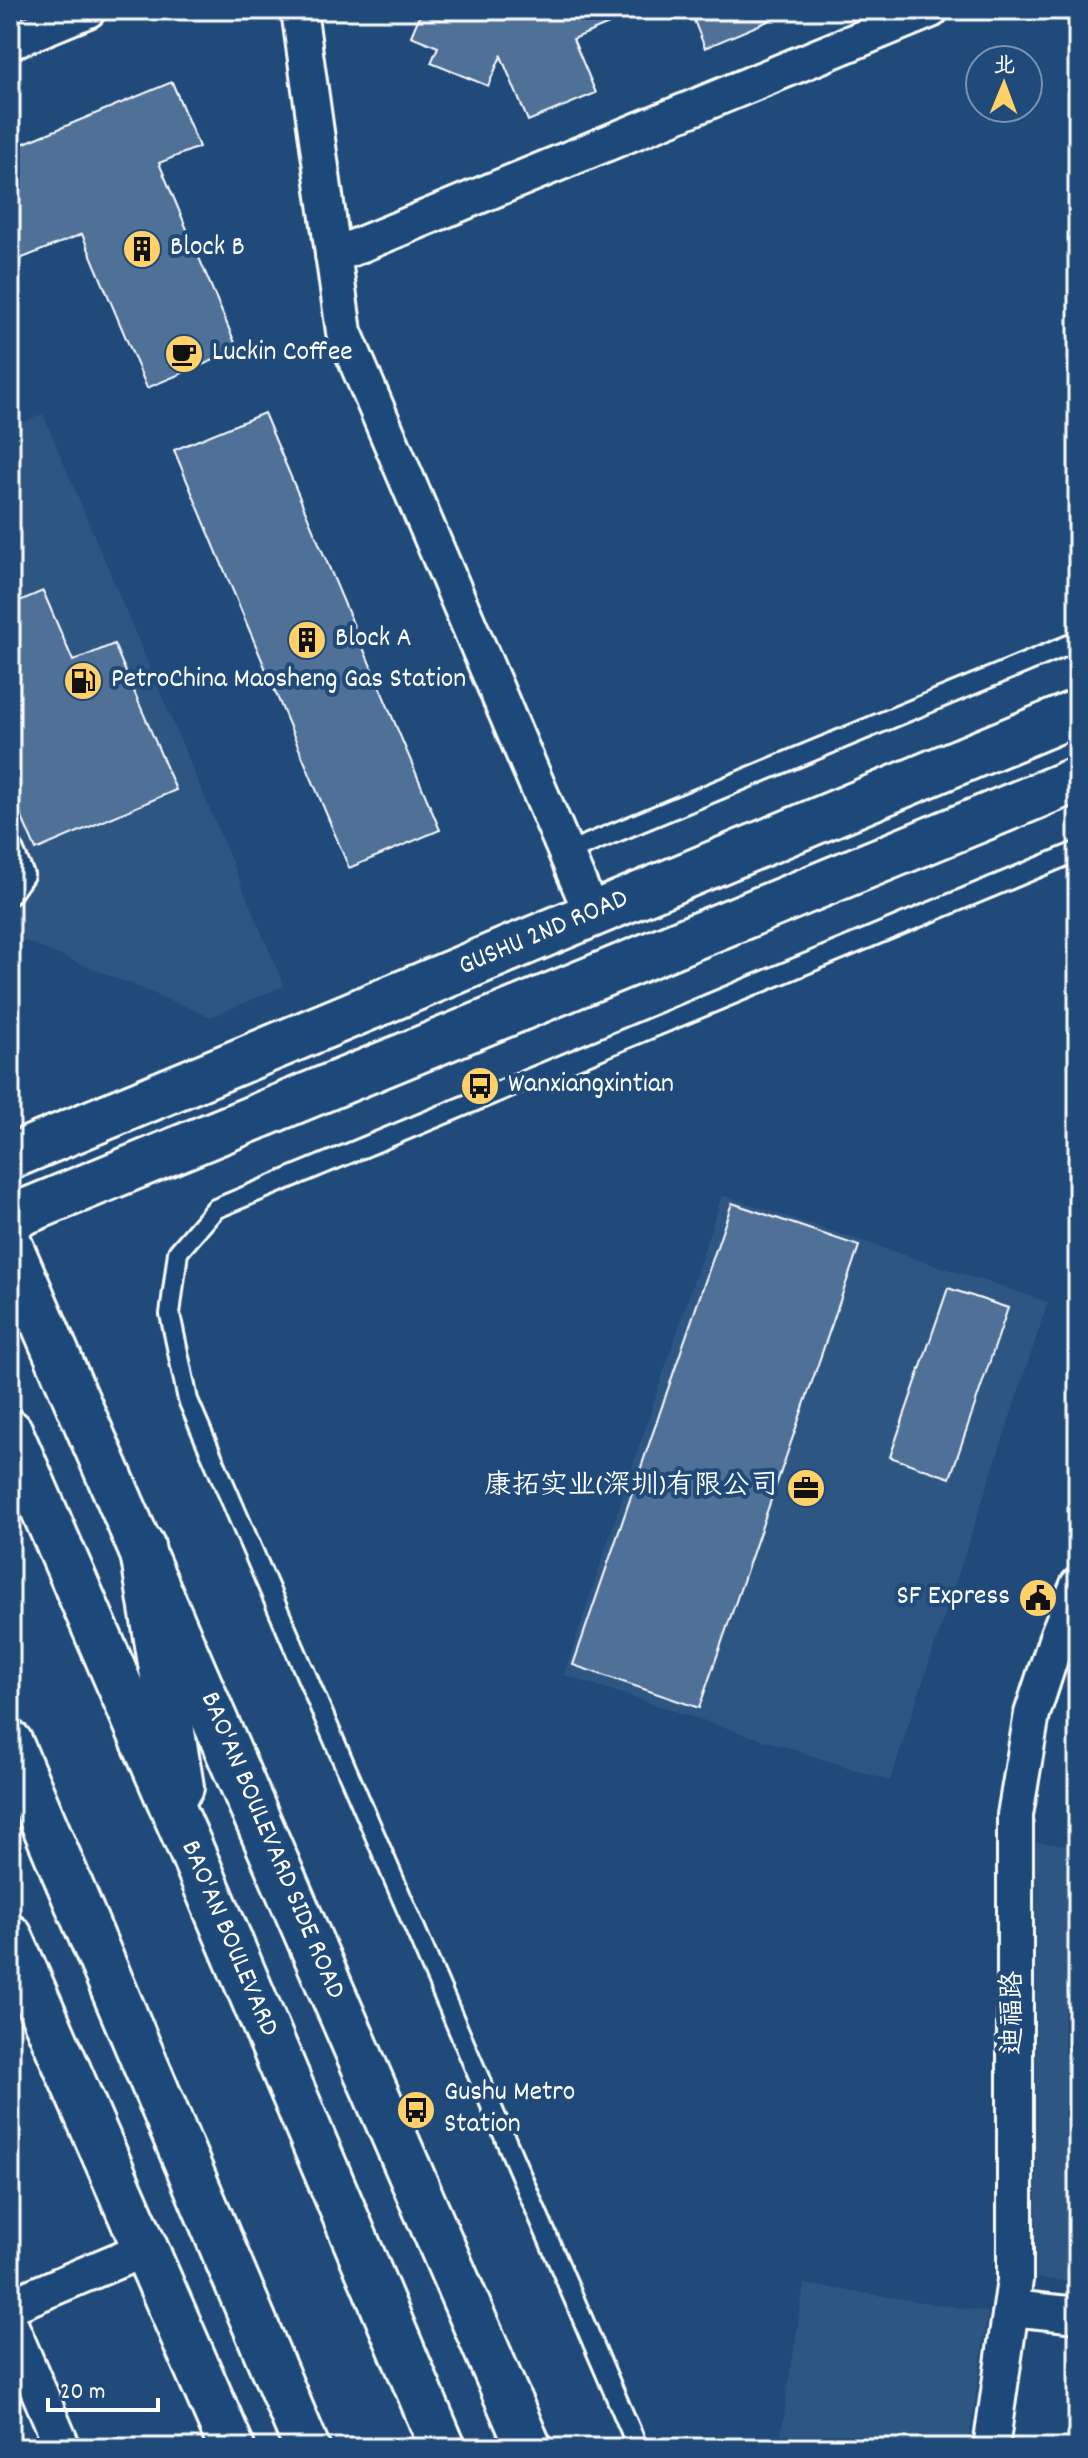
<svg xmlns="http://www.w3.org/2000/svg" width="1088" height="2458" font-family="Dekko,'LXGW WenKai TC',sans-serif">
  <rect width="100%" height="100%" fill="#1f4a7a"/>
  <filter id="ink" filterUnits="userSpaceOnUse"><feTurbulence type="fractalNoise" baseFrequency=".0125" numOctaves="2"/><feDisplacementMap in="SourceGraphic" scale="16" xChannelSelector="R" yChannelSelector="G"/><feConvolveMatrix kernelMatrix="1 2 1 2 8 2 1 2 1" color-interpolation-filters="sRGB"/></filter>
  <g filter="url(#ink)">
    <path fill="#2e5683" d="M43,414L284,986L211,1017L10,935V428Z
      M722,1195L1048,1302L890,1781L564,1675Z
      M1036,1842L1078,1847V2283L1036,2278Z
      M804,2284L988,2312L968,2448H779Z"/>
    <path fill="#507197" stroke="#fff" stroke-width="2" d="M422,10H642L573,39L596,93L528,121L501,56L488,86L431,63L438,47L411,36Z
      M690,10H769L773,19L705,48Z
      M172,82L199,147L159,163L238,350L147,388L82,234L10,263V149Z
      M264,413L440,830L349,868L174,450Z
      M43,591L73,661L114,644L176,790L36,850L10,790V688L14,687L10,678V605Z
      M732,1203L859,1246L699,1708L573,1665Z
      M948,1288L1008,1308L950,1478L890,1457Z"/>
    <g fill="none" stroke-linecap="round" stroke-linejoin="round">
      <defs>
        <path id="service" d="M10,842L24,875L10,895
          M566,853L1078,641
          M638,2448L188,1400L170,1314L178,1252L215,1209L1078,851"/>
        <path id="minor" d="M299,10L344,332L592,914
          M10,42L88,10
          M333,256L931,10
          M10,2306L145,2249
          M1011,2308L1078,2315
          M10,2324L63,2448
          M991,2448L1015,2280V1815L1032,1714L1058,1634L1078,1585"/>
        <path id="tertiary" d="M10,1157L1078,712
          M10,1218L1078,779"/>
        <path id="secondary" d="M10,1246L529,2448
          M10,1937L232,2448"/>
        <path id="primary" d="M10,1432L192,1852L443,2448
          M142,1546L181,1787
          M10,1743L307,2448"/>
      </defs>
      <use href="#service" stroke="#fff" stroke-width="24"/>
      <use href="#minor" stroke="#fff" stroke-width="40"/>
      <use href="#tertiary" stroke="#fff" stroke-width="50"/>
      <use href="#secondary" stroke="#fff" stroke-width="50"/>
      <use href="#primary" stroke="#fff" stroke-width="50"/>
      <use href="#service" stroke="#1f4a7a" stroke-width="18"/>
      <use href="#minor" stroke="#1f4a7a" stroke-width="34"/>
      <use href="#tertiary" stroke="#1f4a7a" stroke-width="44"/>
      <use href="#secondary" stroke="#1f4a7a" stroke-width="44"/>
      <use href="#primary" stroke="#1f4a7a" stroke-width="44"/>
    </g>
  </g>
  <defs>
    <symbol id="building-disc" viewBox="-11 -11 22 22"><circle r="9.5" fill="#ffd166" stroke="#1f4a7a"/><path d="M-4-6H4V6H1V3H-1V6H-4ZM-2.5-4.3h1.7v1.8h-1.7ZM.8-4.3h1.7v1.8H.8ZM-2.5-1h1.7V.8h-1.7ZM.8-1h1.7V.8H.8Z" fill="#111"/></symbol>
    <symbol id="cafe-disc" viewBox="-11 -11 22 22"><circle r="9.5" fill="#ffd166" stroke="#1f4a7a"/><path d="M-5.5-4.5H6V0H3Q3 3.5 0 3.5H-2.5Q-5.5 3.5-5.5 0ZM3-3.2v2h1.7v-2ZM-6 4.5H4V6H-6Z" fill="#111"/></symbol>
    <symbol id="fuel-disc" viewBox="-11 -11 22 22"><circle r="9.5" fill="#ffd166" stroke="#1f4a7a"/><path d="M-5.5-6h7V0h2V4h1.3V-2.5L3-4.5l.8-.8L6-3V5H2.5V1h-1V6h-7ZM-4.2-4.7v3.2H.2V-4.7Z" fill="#111"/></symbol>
    <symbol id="bus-disc" viewBox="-11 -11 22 22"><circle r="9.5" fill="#ffd166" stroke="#1f4a7a"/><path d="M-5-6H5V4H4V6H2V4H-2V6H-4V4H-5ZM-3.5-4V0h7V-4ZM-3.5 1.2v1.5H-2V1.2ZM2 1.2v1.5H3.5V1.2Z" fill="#111"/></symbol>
    <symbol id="office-disc" viewBox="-11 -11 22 22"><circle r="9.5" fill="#ffd166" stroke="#1f4a7a"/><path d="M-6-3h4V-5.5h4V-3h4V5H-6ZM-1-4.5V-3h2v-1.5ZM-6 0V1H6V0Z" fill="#111"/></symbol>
    <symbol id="civic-disc" viewBox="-11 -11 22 22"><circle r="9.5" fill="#ffd166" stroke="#1f4a7a"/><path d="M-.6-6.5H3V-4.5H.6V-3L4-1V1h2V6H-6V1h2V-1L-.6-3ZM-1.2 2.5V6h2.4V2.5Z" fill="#111"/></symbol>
  </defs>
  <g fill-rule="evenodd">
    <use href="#building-disc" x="120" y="227" width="44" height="44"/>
    <use href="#cafe-disc" x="162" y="332" width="44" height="44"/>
    <use href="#building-disc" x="285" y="618" width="44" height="44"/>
    <use href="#fuel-disc" x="61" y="659" width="44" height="44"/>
    <use href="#bus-disc" x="458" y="1064" width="44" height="44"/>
    <use href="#office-disc" x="784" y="1466" width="44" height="44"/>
    <use href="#civic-disc" x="1016" y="1576" width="44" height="44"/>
    <use href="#bus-disc" x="394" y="2088" width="44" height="44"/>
  </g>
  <g text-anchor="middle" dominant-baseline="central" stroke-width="8" stroke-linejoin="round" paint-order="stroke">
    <g font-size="28" fill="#fff" stroke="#1f4a7a" text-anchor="start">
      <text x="170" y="249">Block B</text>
      <text x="212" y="354">Luckin Coffee</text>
      <text x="335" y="640">Block A</text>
      <text x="111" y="681">PetroChina Maosheng Gas Station</text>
      <text x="508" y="1086">Wanxiangxintian</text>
      <text x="778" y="1488" text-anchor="end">康拓实业(深圳)有限公司</text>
      <text x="1010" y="1598" text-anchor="end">SF Express</text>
      <text x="444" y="2094">Gushu Metro<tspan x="444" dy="32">Station</tspan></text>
    </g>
    <g font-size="28" fill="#fff" stroke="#1f4a7a">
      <text transform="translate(544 934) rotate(-23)">GUSHU 2ND ROAD</text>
      <text transform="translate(271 1846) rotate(67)">BAO'AN BOULEVARD SIDE ROAD</text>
      <text transform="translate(228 1939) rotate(67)">BAO'AN BOULEVARD</text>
      <text transform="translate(1015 2013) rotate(-90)">迪福路</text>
    </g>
  </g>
  <rect width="1088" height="2458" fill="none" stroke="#1f4a7a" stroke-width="40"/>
  <rect x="20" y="20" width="1048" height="2418" fill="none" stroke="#fff" stroke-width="3" filter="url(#ink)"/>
  <g transform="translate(1004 84) rotate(1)"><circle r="38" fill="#1f4a7a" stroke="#7992af" stroke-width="2"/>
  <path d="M0-6L14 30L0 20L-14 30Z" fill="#ffd166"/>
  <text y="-12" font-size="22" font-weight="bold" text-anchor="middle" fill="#ffffff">北</text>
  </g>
  <path d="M48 2398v12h110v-12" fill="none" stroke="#ffffff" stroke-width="4"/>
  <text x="60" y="2398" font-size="24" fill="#ffffff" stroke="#1f4a7a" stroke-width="6" paint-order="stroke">20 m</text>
</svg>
